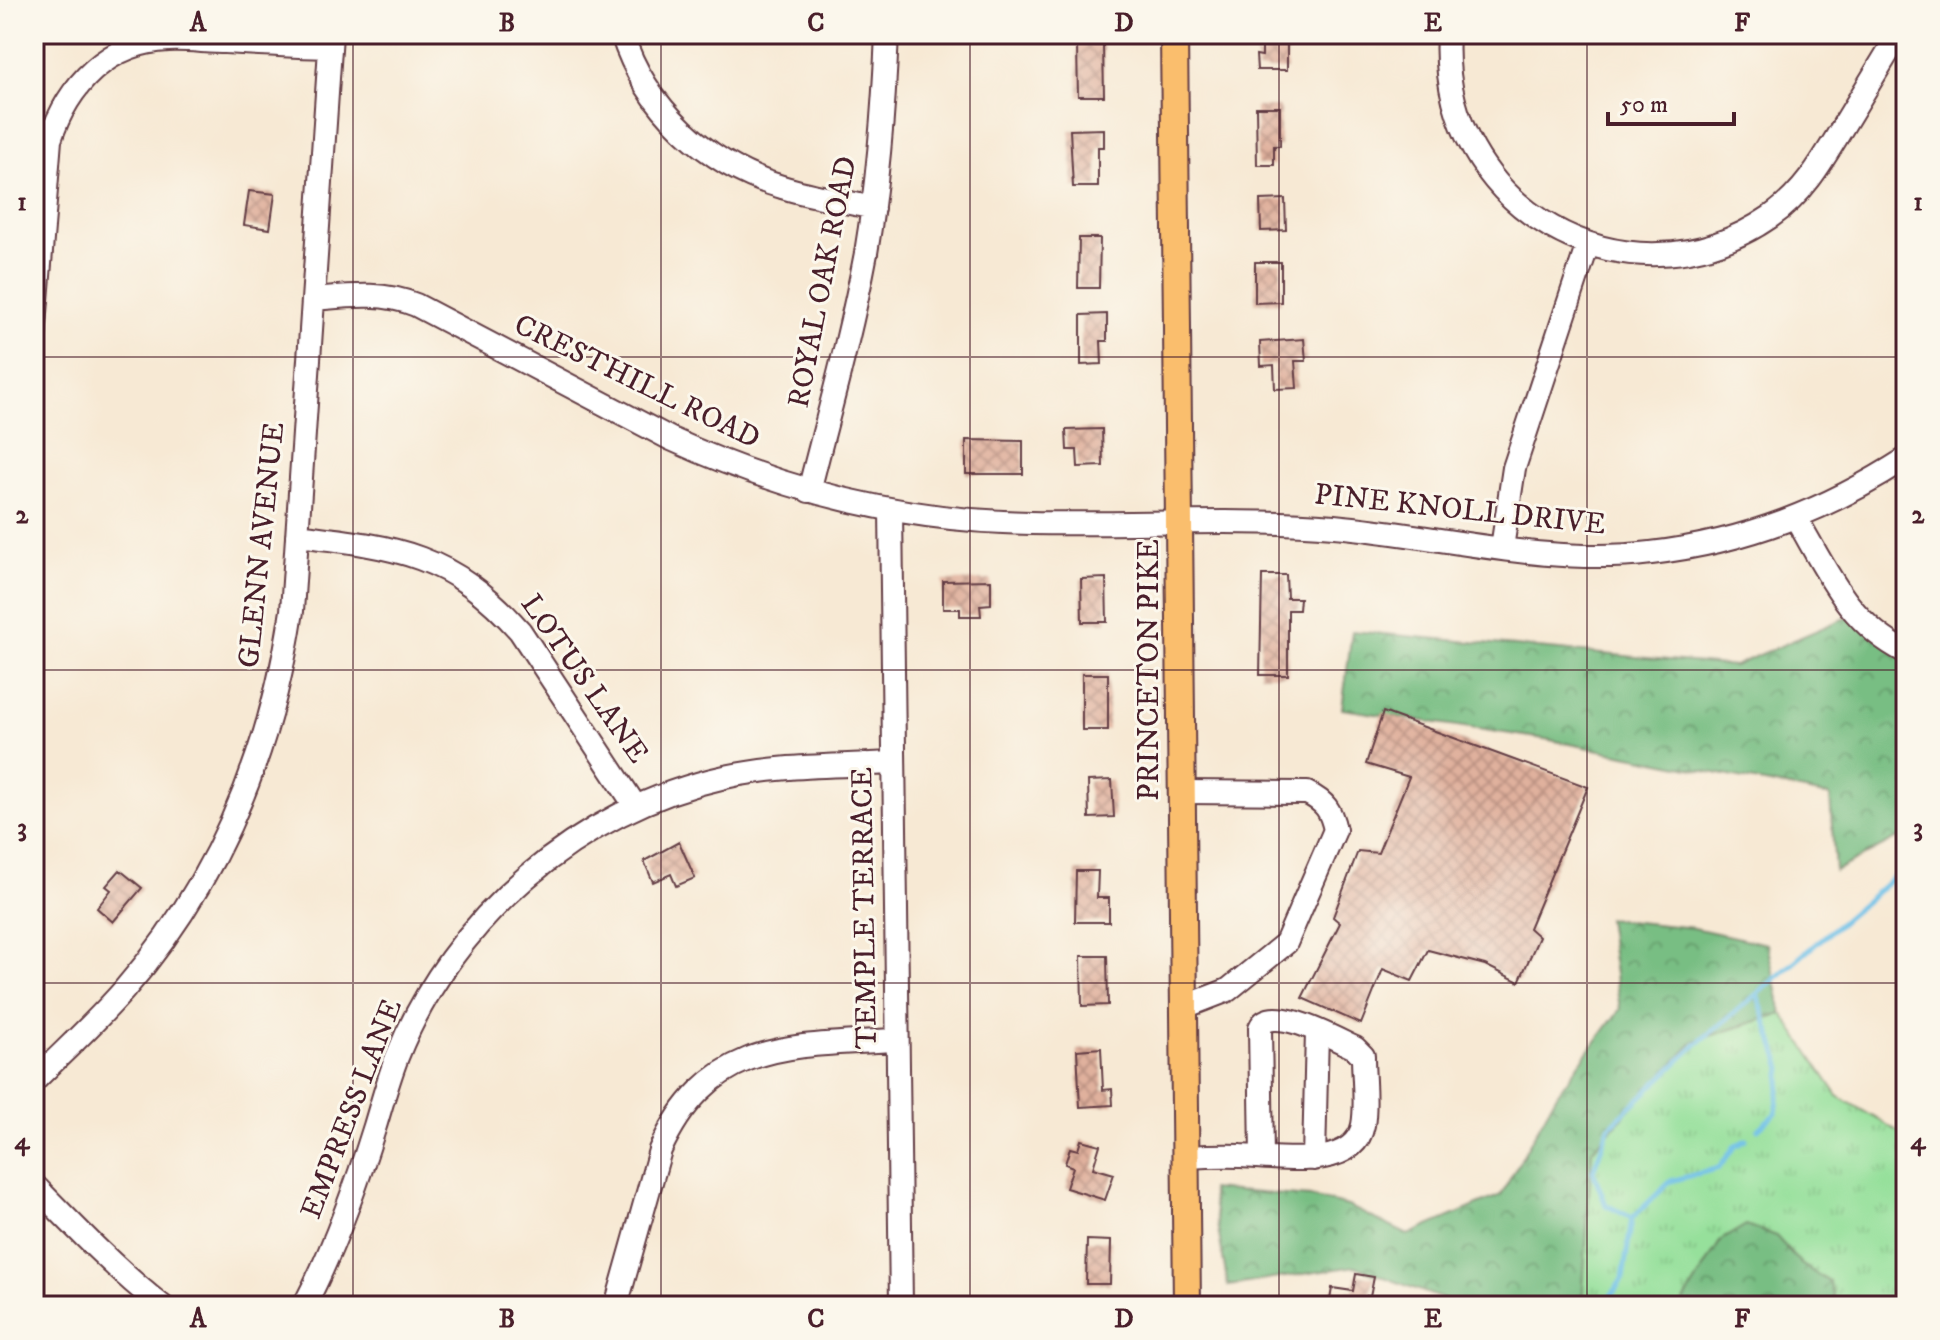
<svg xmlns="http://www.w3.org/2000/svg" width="1940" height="1340" font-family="'IM FELL DW Pica',serif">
  <defs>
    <pattern id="grass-tufts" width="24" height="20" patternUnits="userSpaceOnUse" patternTransform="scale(2)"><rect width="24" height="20" fill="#96e09b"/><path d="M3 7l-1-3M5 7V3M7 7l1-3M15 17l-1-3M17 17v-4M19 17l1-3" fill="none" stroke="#83c086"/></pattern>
    <pattern id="forest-crowns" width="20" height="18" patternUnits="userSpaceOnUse" patternTransform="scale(2)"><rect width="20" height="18" fill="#78be83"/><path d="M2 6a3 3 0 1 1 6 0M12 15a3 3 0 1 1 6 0" fill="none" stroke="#649a6b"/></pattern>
    <pattern id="building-cross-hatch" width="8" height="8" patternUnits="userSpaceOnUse" patternTransform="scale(2)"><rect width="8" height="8" fill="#e0b19d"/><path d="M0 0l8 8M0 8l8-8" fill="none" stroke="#b88f80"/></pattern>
  </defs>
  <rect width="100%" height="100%" fill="#fbf7ec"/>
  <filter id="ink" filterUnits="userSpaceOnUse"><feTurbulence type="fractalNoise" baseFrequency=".0125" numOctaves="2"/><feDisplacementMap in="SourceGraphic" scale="16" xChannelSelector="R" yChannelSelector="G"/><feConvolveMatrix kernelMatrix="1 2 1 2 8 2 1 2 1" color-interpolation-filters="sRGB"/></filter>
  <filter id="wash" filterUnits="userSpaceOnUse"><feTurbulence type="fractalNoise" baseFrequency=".006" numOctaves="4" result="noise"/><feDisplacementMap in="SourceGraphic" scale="32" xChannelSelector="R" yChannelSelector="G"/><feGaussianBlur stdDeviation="1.8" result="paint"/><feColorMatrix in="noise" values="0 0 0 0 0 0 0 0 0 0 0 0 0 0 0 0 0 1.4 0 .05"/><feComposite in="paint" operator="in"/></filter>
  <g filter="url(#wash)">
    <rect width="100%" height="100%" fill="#f7e9d4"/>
    <path fill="url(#grass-tufts)" stroke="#708063" stroke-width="2" d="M1782,1013L1838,1096L1906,1136V1306H1579L1582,1303L1591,1150L1694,1041Z"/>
    <path fill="url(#forest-crowns)" stroke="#616e57" stroke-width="2" d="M1861,611L1906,637V834L1835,871L1830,796L1545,739L1342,709L1352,631L1734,666Z
      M1607,919L1694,928L1767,944L1782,1013L1694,1041L1592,1150L1582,1304L1579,1306H1461L1355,1266L1228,1286L1211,1189L1311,1197L1348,1206L1408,1235L1501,1195L1557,1094L1620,1009Z
      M1746,1225L1776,1236L1801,1264L1829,1282L1837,1306H1681L1721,1240Z"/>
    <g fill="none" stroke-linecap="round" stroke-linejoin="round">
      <path stroke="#6bbfe7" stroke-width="5" d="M1758,1129L1776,1113L1782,1068L1757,994L1906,867
        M1632,1218L1671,1181L1719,1168L1734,1147L1746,1140
        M1604,1306L1623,1278L1632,1218L1606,1205L1593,1171L1609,1127L1698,1043L1757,994"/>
    </g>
    <g id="blocks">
      <path fill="url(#building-cross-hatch)" d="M1262,34H1287V70H1257L1256,55L1262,56Z
        M1103,45L1104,96H1078L1077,46Z
        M1256,107H1280V146H1274V165H1257Z
        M1104,129V147H1098V187H1073L1070,130Z
        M249,191L275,194L270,229L244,225Z
        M1285,199L1286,230L1261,231L1260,200Z
        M1079,238H1100L1099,288H1078Z
        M1255,262H1281V302L1255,303Z
        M1107,314V341H1101L1102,364L1081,365V315Z
        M1304,339L1306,361H1295L1297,388L1275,389L1274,365L1261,366L1260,342Z
        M1102,429L1103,466L1078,467L1077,450H1067L1066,430Z
        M966,440L1023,441V474H966Z
        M1262,575H1286L1287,598H1300L1299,610H1288V675H1260Z
        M1106,578L1107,622H1082L1081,579Z
        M991,580V604L980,605L981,616H960V609H943V581Z
        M1082,674H1108V730H1082Z
        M1383,712L1588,787L1529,928L1539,937L1519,982L1485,965L1428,950L1412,981L1383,969L1361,1024L1302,998L1340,923L1333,917L1358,851L1378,853L1409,777L1366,764Z
        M1112,780L1114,817L1089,818L1088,781Z
        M679,842L695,878L676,886L671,874L653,882L644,861Z
        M120,870L142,888L113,922L97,908L111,890L106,886Z
        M1076,871H1098L1097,898H1109V922H1075Z
        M1081,956H1107L1108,1005L1082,1006Z
        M1101,1048L1103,1090L1112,1089L1113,1105L1080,1107L1077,1050Z
        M1081,1140L1100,1145L1093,1168L1114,1174L1105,1200L1066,1188L1073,1167L1065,1164L1070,1148L1078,1150Z
        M1087,1240L1111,1241L1110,1284H1086Z
        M1356,1274L1374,1277L1370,1297L1367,1296L1365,1306H1329L1332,1288L1353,1291Z"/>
    </g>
  </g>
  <g filter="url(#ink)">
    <use href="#blocks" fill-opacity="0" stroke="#643d44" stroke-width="2"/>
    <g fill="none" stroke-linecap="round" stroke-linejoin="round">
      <defs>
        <path id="minor" d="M622,34C645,107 708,166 782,187C811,196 843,201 873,208
          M1448,34C1437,207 1628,315 1770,217C1805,193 1824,158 1845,123C1863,93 1881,64 1899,34
          M313,299C349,296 381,291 416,305L671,439C776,487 887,517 1003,522C1113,527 1224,517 1334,526C1439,535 1546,566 1651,553C1745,542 1827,510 1906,459
          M34,338L50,140C68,85 108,42 169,40C188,39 207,42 225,42C260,44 295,46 330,47
          M809,491C829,412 851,333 866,253C878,181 884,107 887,34
          M891,510L901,1306
          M1796,518C1827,571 1848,623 1906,652
          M297,535C396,547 451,553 520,631L636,807
          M1502,548L1514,468L1588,244
          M1182,792L1307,793C1325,802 1331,810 1335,830L1286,943L1228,990L1184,1007
          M34,1081C64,1051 96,1022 124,990C218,882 271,751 292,611L331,34
          M1185,1157C1204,1156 1223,1155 1241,1156C1275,1157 1354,1172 1363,1125C1367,1104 1363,1078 1363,1056L1355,1048C1337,1040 1270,1002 1260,1028L1262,1157
          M1314,1159L1317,1031
          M34,1185C75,1227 116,1270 162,1306
          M304,1306C334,1249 356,1187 375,1126C382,1103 388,1080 397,1057C452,918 579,809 725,777C780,765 837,766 893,763
          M616,1306L660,1150C711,1039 791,1046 896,1040"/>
        <path id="major" d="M1174,34L1187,1306"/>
      </defs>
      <use href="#minor" stroke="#643d44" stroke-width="26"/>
      <use href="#major" stroke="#643d44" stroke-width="30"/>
      <use href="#minor" stroke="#fff" stroke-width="22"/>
      <use href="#major" stroke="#fabe6d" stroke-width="26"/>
    </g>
  </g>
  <path fill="none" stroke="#4a1f2b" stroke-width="2" stroke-opacity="0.55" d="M353,34V1306M661,34V1306M970,34V1306M1279,34V1306M1587,34V1306M34,357H1906M34,670H1906M34,983H1906"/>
  <g text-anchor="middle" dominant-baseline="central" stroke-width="6" stroke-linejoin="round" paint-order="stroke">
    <g font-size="30" fill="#4a1f2b" stroke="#fbf7ec">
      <text transform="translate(823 282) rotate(-79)">ROYAL OAK ROAD</text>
      <text transform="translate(637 382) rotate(26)">CRESTHILL ROAD</text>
      <text transform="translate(1460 510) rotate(6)">PINE KNOLL DRIVE</text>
      <text transform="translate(262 545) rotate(-84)">GLENN AVENUE</text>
      <text transform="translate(1149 670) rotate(-90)">PRINCETON PIKE</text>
      <text transform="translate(584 679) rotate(55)">LOTUS LANE</text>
      <text transform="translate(865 908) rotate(-91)">TEMPLE TERRACE</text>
      <text transform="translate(352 1109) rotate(-69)">EMPRESS LANE</text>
    </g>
  </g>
  <rect width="1940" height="1340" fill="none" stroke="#fbf7ec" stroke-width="88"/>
  <path d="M1608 112v12h126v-12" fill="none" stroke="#4a1f2b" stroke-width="4"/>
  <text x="1620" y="112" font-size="24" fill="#4a1f2b" stroke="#fbf7ec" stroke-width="6" paint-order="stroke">50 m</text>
  <rect x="44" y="44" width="1852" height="1252" fill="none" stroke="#4a1f2b" stroke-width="3"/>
  <g font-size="26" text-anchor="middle" font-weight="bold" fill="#4a1f2b">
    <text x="198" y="31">A</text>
    <text x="507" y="31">B</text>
    <text x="816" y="31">C</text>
    <text x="1124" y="31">D</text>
    <text x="1433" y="31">E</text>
    <text x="1742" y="31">F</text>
    <text x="22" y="210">1</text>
    <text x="1918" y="210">1</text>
    <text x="22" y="523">2</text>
    <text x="1918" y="523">2</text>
    <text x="22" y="836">3</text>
    <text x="1918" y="836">3</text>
    <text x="22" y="1149">4</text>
    <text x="1918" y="1149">4</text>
    <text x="198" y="1327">A</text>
    <text x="507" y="1327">B</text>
    <text x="816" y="1327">C</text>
    <text x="1124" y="1327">D</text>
    <text x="1433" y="1327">E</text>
    <text x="1742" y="1327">F</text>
  </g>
</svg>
